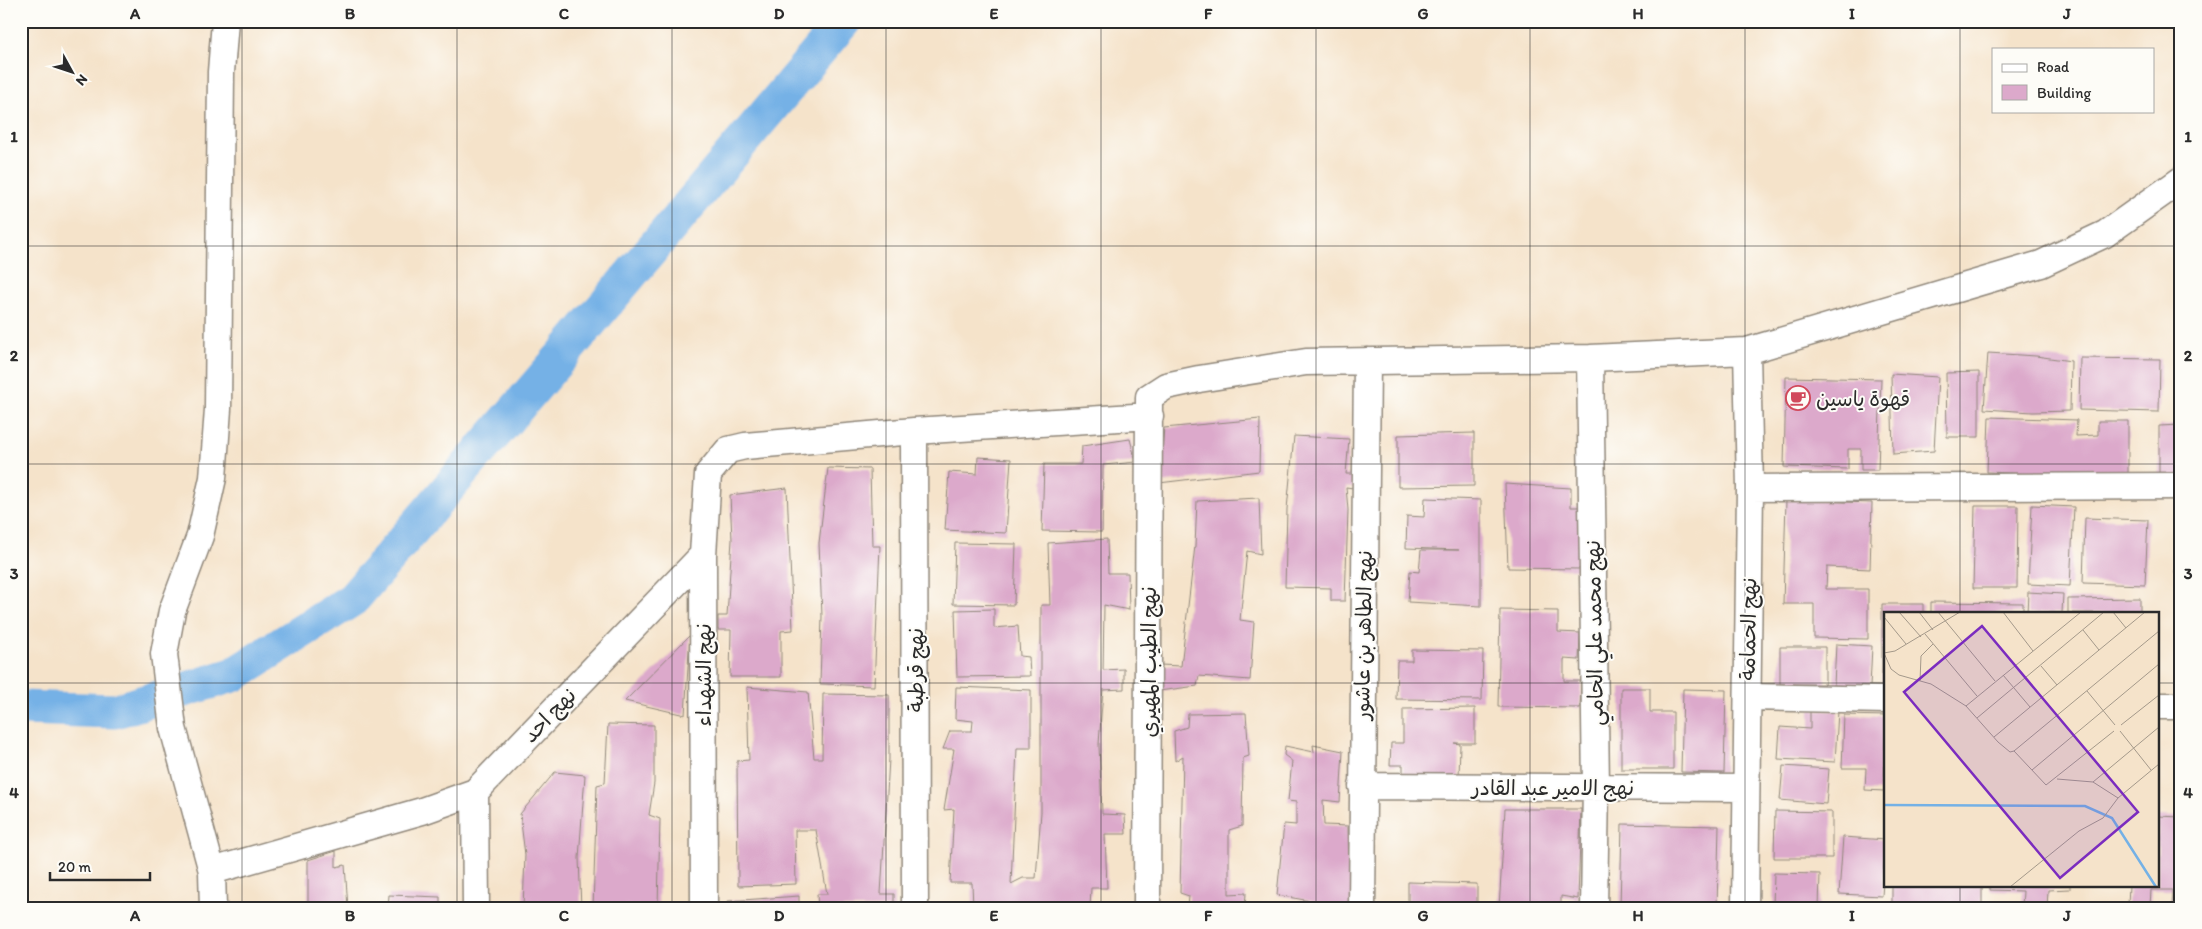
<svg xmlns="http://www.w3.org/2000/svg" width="2202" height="929" font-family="Itim,'Playpen Sans Arabic',sans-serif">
  <rect width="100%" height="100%" fill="#fdfcf7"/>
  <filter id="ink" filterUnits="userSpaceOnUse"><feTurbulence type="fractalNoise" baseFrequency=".02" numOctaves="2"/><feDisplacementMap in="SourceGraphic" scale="10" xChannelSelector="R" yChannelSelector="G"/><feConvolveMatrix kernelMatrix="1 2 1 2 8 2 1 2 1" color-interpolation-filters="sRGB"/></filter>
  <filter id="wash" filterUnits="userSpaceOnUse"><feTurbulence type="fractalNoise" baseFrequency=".0096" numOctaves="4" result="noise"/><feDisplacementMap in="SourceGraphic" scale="20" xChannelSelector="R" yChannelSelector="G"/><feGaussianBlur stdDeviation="1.12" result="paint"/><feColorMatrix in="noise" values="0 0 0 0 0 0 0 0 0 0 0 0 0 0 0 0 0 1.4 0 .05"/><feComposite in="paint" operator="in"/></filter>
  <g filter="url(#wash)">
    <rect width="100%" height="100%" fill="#f5e3ca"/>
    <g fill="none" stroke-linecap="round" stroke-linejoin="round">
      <path stroke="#74b1e6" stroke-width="35" d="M21,708L115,711L233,675L353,599L572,344L844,21"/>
    </g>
    <g id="blocks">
      <path fill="#dca9cb" d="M1988,353L2036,356L2071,361L2070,411L2033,412L1984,409Z
        M2080,358L2160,359L2159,412L2079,410Z
        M1979,372V437H1947L1946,373Z
        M1891,374L1938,377L1934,451L1893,454Z
        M1786,377L1881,379L1878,470H1861V449H1848V469L1784,467Z
        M1989,417L2077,420L2076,436L2098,435V421H2128V478L1987,472Z
        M1260,419L1259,471L1159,483L1164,428Z
        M2181,425V476H2159V426Z
        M1474,433V486L1398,487V435Z
        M1294,436L1349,439L1346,474H1354L1353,488L1346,487L1348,510L1345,601H1331V588L1285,587L1287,509Z
        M1130,439L1136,462L1103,465L1102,532L1042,531L1044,464H1081L1082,446Z
        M978,457L1011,459L1006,533L945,530L949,472L977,474Z
        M828,468L870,469L872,546H880L874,686L820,684L822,616L819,543Z
        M1505,484L1571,488V507H1583L1580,569L1508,568Z
        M787,488L793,630L781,631V677H730L731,630H718V616H727L732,540L730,495Z
        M1259,498L1261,554L1247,551L1240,620L1254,622L1250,680L1199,676L1197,686L1159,691L1160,665L1181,666L1195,546L1197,501Z
        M1425,498L1481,500V606L1408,602L1410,571L1419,572L1421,550H1459L1406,548L1407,516L1424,517Z
        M1786,500L1872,503L1870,569L1827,567L1826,589H1868V639L1814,638V604H1783Z
        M2032,505L2074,507L2070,586L2028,584Z
        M2176,505H2181V574H2175Z
        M1975,506H2018L2017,588H1973Z
        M2085,518L2148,520L2145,585L2083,583Z
        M1107,539L1108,573H1128L1129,610L1104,605L1103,670L1124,669V689L1103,690L1099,744L1102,814L1125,815L1126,834H1105L1107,888H1091L1090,908H973L972,883H950L954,809L944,810L954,749H943L950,731H972L973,721L955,719L956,687L1031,690V748H1017L1011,884L1023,878H1036L1041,812V605H1050L1048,543Z
        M955,543L1016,544L1014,605L953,604Z
        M2028,592L2063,594L2062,613H2027Z
        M2140,598V613H2068V599Z
        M1931,602L2023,603V613H1931Z
        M1882,604H1923V613H1886V693H1882Z
        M994,609V628L1018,626L1020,656L1029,657L1030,676L957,677L955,610Z
        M1500,610L1558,611V632L1580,633L1579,660L1564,659V681H1581L1580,708L1498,707Z
        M690,635L685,715L625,701Z
        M1836,644L1872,646L1870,687L1834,685Z
        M1780,647H1825V684H1780Z
        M1412,650L1483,651L1482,700L1396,699L1397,661H1412Z
        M747,687L808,692L814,758H822L823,694L889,695V759L881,894H894V908H818L817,894H827L816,830H795L796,884L738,886L737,761L749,760Z
        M1621,688H1650V712H1673V769H1621Z
        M1683,689L1726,690L1724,773L1681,772Z
        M1475,708V743H1454L1460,744L1459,778H1403V765H1390L1391,743H1403V709Z
        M1810,710L1838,711L1835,762L1778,759L1780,727L1810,729Z
        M1246,713L1249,756L1243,758L1242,826L1229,830V894L1246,893L1245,908H1188L1189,896L1180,893L1183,756L1175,761L1174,731L1187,727L1188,714Z
        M1844,715L1886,716L1884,791L1865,790L1866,768H1842Z
        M608,724L654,725V783L649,815L660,819L658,908H593L597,785L605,783Z
        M1313,745L1343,751L1340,802L1323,800L1324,825L1348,826L1349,875L1357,878L1349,908L1277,895L1284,824L1296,825V802L1288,801L1292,761L1284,755L1285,746L1314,752Z
        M1783,766L1829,769L1826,804L1780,800Z
        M555,772L585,775L579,858L581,908H523L525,855L520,814Z
        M1505,809H1581L1578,899L1561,896V908H1499Z
        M1775,811L1832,812V858H1774Z
        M2158,816L2181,817V908H2172L2173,890H2151L2150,906L2128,905L2129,885H2158Z
        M1622,824L1719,826L1717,908H1620Z
        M1843,837L1886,840L1882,896L1839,894Z
        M336,851V867L345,865L348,908H308V860Z
        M1774,873L1820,874L1819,908L1773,907Z
        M1408,882L1477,884V908H1408Z
        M1892,885H1982V905L1892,906Z
        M1990,885H2070V889L2048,890L2047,908H2022L2023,891L1990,890Z
        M389,895L440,897V908H388Z
        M799,896V908H728V901Z"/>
    </g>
  </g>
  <g filter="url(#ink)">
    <use href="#blocks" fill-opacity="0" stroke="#90877a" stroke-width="1"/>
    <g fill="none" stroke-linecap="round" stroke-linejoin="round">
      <defs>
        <path id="minor" d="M1590,358L1596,787L1594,908
          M914,431L915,908
          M1750,488L2181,486
          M1748,697L1886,700
          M2158,706H2181
          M1362,786L1745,788
          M212,871L422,811L475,792
          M213,908L212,871L173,728L164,654L172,611L200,536L213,478L218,409L221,72L225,21
          M476,908L475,792L703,555
          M704,908L703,555L708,474L728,450L745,446L914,431L1150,416
          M1147,908L1149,397L1166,386L1199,379L1306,362L1590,358L1747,351L2041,264L2105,234L2181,180
          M1362,908L1367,361
          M1745,908L1750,488L1747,351"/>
      </defs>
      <use href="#minor" stroke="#90877a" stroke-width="29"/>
      <use href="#minor" stroke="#fff" stroke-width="26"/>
    </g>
  </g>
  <path fill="none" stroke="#2b2b2b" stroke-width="1" stroke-opacity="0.55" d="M242,21V908M457,21V908M672,21V908M886,21V908M1101,21V908M1316,21V908M1530,21V908M1745,21V908M1960,21V613M21,246H2181M21,464H2181M21,683H1886M2158,683H2181M1960,885V908"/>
  <defs>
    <symbol id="cafe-ring" viewBox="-11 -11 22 22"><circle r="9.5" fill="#fdfcf7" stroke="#d1495b" stroke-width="1.5"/><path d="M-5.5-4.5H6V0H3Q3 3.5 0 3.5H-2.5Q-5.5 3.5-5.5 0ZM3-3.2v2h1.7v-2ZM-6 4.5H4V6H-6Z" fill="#d1495b"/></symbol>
  </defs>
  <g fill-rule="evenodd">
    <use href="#cafe-ring" x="1784" y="384" width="28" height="28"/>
  </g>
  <g text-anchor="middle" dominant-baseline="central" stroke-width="4" stroke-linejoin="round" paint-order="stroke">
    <g font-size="21" fill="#2b2b2b" stroke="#fdfcf7" text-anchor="start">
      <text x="1816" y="398">قهوة ياسين</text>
    </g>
    <g font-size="21" fill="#2b2b2b" stroke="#fdfcf7">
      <text transform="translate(1748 629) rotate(-89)">نهج الحمامة</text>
      <text transform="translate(1594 633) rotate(-91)">نهج محمد علي الحامي</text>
      <text transform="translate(1363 635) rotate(-89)">نهج الطاهر بن عاشور</text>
      <text transform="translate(1148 662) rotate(-90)">نهج الطيب المهيري</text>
      <text transform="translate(915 670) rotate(-90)">نهج قرطبة</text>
      <text transform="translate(703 675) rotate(-90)">نهج الشهداء</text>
      <text transform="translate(549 715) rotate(-46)">نهج احد</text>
      <text x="1553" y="787">نهج الامير عبد القادر</text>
    </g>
  </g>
  <g transform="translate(1884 612)">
    <rect width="275" height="275" fill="#f5e3ca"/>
    <path fill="none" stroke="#74b1e6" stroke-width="2.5" d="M0,193L201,194L228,206L272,275"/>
    <path fill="none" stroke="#a4998a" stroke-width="1" d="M15,0L37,25M35,0L49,18M54,0L111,69M119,0L149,39M229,0L242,16M0,5L22,32M199,18L215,38M41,22L93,84M0,41L7,57L15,63L47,72L82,94L114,130L126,140L130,139L162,173L230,119M0,41L11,39L76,0M157,54L173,73M119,63L146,95M36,69L37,44L49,32M203,79L231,113M82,94L197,0M93,106L220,0M237,113L275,83M236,119L267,158M110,125L261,0M130,139L275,19M148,158L275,52M173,167L209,170L275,115M209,170L234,186M126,275L195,219L219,206L234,186L275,152"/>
    <path fill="#7b2cbf" fill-opacity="0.15" stroke="#7b2cbf" stroke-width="2.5" d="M98,14L254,200L176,266L20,80Z"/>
    <rect width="275" height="275" fill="none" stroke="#2b2b2b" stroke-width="2.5"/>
  </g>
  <rect width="2202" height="929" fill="none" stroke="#fdfcf7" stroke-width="55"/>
  <rect x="1992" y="48" width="162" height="65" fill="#fdfcf7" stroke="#a9a8a5"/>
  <rect x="2002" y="64" width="25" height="8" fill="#ffffff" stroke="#a9a8a5"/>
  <text x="2037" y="72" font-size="15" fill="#2b2b2b">Road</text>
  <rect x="2002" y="85" width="25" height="15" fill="#dca9cb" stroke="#a9a8a5"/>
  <text x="2037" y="98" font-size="15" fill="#2b2b2b">Building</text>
  <g transform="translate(72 72) rotate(130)" stroke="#fdfcf7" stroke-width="4" paint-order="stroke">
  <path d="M0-4L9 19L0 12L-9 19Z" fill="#2b2b2b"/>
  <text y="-8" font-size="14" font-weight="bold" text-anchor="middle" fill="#2b2b2b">N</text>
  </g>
  <path d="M50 872v8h100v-8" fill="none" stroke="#2b2b2b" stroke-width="2.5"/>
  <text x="58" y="872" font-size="15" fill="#2b2b2b" stroke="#fdfcf7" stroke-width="4" paint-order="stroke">20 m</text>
  <rect x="28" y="28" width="2146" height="874" fill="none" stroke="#2b2b2b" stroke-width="2"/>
  <g font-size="16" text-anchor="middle" font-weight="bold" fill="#2b2b2b">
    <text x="135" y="19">A</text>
    <text x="350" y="19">B</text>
    <text x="564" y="19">C</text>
    <text x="779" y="19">D</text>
    <text x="994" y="19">E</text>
    <text x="1208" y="19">F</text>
    <text x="1423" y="19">G</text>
    <text x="1638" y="19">H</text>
    <text x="1852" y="19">I</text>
    <text x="2067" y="19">J</text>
    <text x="14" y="142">1</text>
    <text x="2188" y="142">1</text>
    <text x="14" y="361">2</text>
    <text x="2188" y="361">2</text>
    <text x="14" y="579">3</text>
    <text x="2188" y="579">3</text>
    <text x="14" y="798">4</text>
    <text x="2188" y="798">4</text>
    <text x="135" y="921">A</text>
    <text x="350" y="921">B</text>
    <text x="564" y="921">C</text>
    <text x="779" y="921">D</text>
    <text x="994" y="921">E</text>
    <text x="1208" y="921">F</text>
    <text x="1423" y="921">G</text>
    <text x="1638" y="921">H</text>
    <text x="1852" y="921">I</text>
    <text x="2067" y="921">J</text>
  </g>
</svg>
